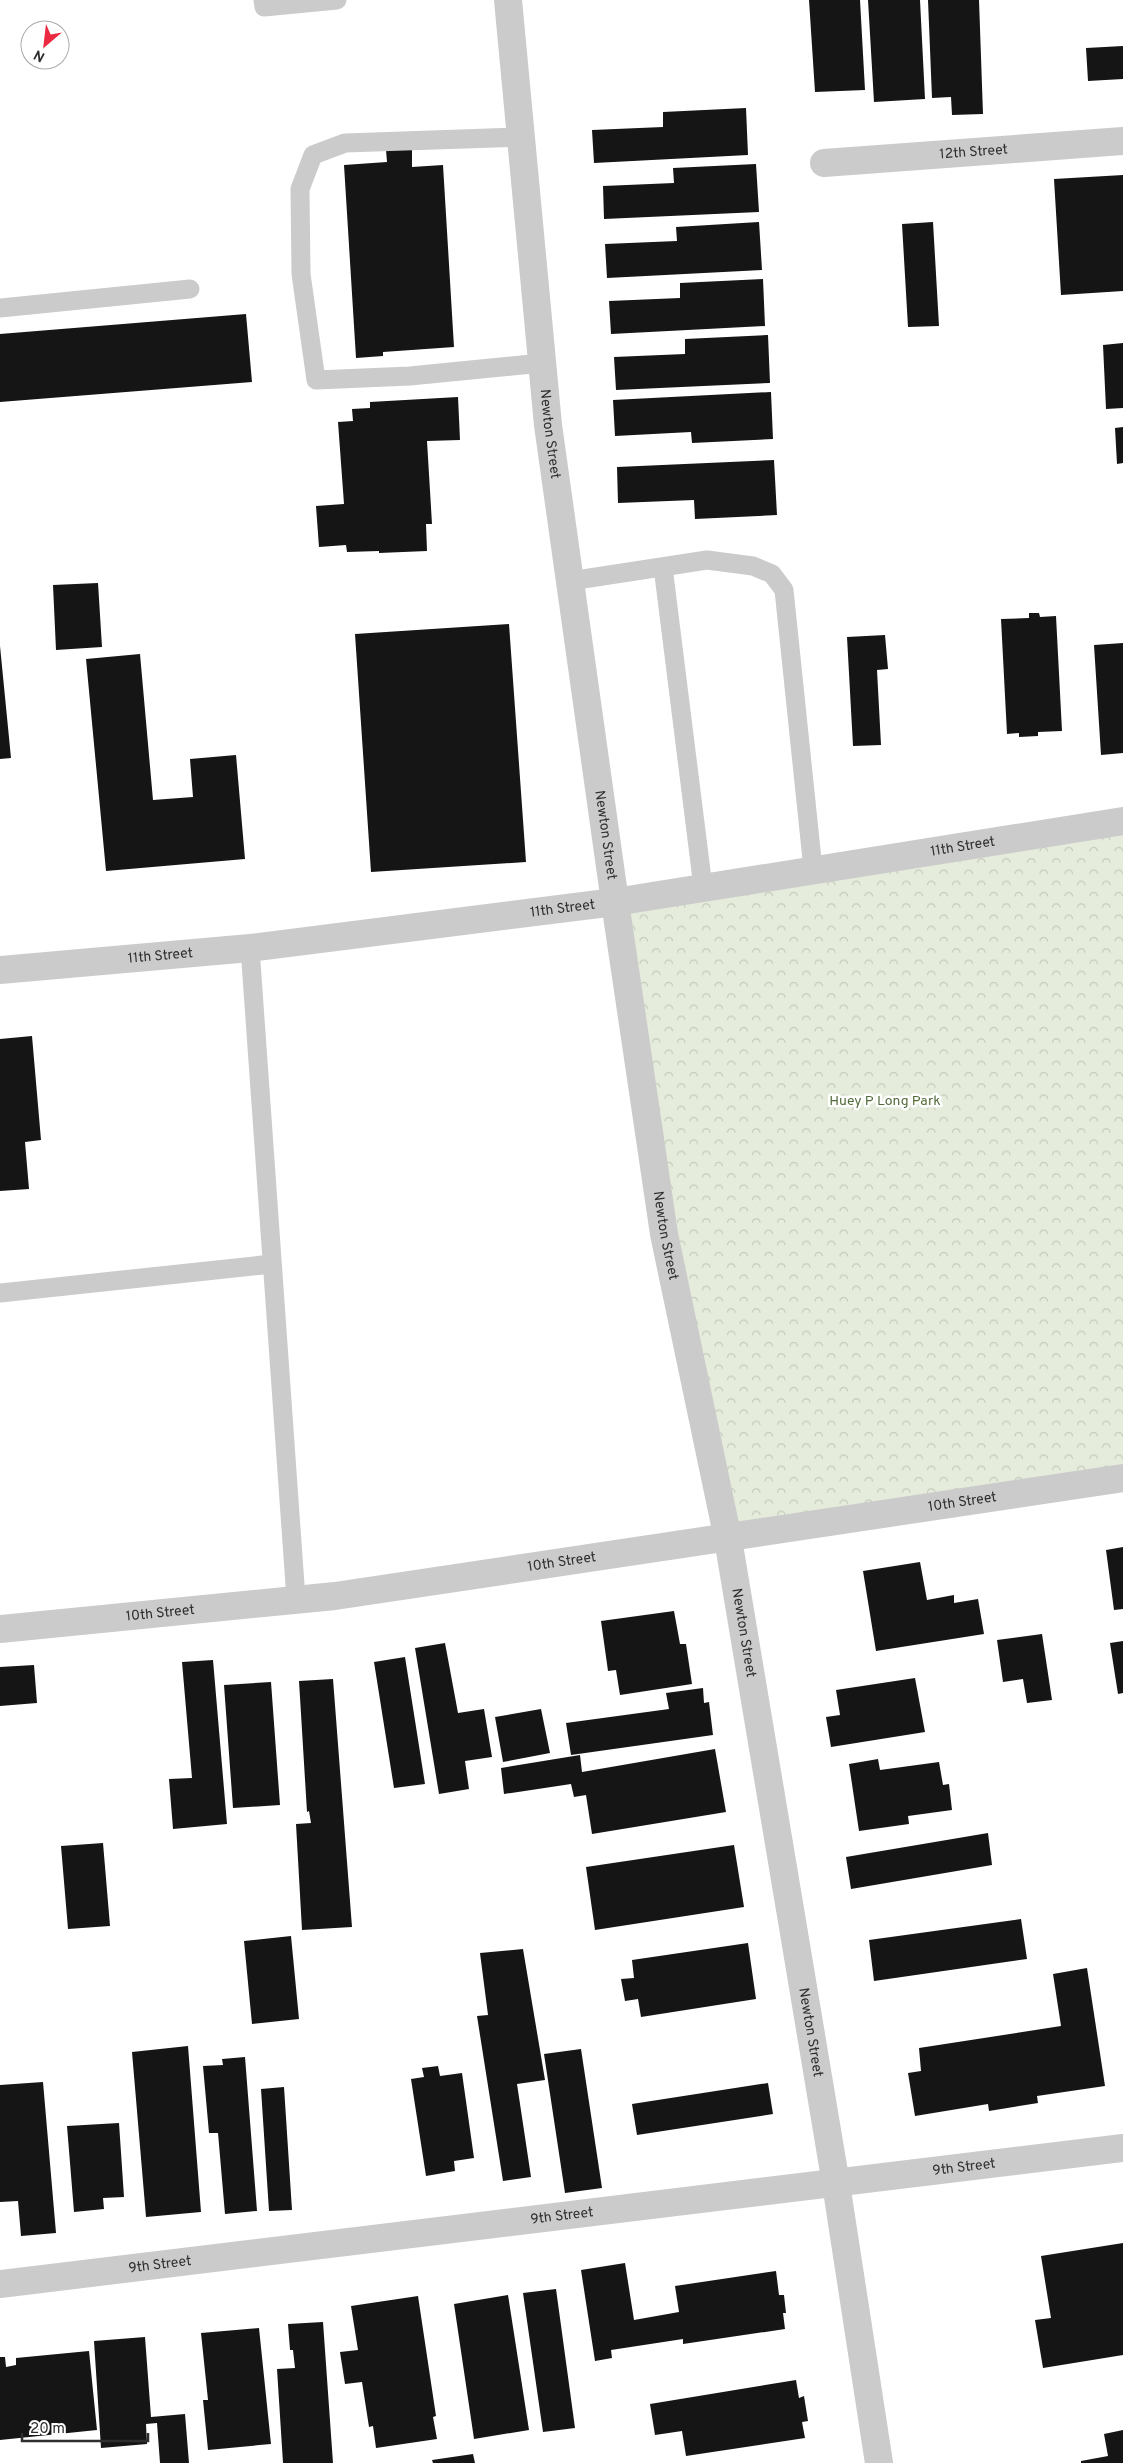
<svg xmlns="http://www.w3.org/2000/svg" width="1123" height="2463" font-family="Overpass,sans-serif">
  <defs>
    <pattern id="park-crowns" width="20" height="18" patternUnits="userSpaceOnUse" patternTransform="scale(1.25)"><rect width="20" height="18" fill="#e5ecdb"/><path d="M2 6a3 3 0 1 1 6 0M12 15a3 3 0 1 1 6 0" fill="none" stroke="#c5cbbc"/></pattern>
  </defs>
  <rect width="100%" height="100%" fill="#fff"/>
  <path fill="url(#park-crowns)" d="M1123,821V1478L728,1539L615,902Z"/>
  <path fill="#151515" d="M809,0H860L865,90L815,92Z
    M868,0H920L925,99L874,102Z
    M928,0H979L983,114L952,115L951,97L932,98Z
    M1123,46V79L1088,81L1086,48Z
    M746,108L748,155L594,163L592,130L663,127V112Z
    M412,148V167L443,165L454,347L383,352V356L356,358L344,165L387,162L386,150Z
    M756,164L759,212L604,219L603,186L674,183L673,168Z
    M1123,175V291L1061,295L1054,179Z
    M759,222L762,270L607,278L605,244L677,241L676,227Z
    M933,222L939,326L908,327L902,224Z
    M763,279L765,326L611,334L609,301L680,298V283Z
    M246,314L252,382L0,402V334Z
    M768,335L770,383L616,390L614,357L685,354V339Z
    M1123,343V408L1106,409L1103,345Z
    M771,392L773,439L692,443L691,432L615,436L613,400Z
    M458,397L460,440L427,441L432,524H426L427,551L379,553V551L347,552L346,545L319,547L316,506L344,504L338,422L353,421L352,409L370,408V402Z
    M1123,427V463L1117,464L1115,428Z
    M774,460L777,515L695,519L694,500L618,503L617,467Z
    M98,583L102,647L56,650L53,585Z
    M1029,613H1039L1040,617L1056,616L1062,731L1038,732V736L1019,737V733L1007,734L1001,619L1029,618Z
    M509,624L526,862L371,872L355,634Z
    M885,635L888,669L877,670L881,745L853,746L847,637Z
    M1123,643V753L1101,755L1094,645Z
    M0,646L11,758L0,759Z
    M140,654L153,800L193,797L190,759L236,755L245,859L106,871L86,659Z
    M32,1036L41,1140L25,1142L29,1189L0,1191V1039Z
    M1123,1547V1609L1114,1610L1106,1550Z
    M920,1562L927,1600L954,1595V1603L978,1599L984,1634L876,1651L863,1571Z
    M674,1611L680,1644H686L692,1684L620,1695L616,1670L608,1671L601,1621Z
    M1042,1634L1052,1700L1027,1703L1023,1679L1003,1682L997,1640Z
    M1123,1641V1693L1118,1694L1110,1643Z
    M445,1643L458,1713L484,1709L492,1757L465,1761L469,1789L439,1794L415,1648Z
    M405,1657L425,1784L394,1788L374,1662Z
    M213,1660L227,1824L173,1829L169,1779L192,1778L182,1662Z
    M34,1665L37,1703L0,1706V1667Z
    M915,1678L925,1732L831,1747L826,1717L840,1715L836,1690Z
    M333,1679L352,1927L302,1930L296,1824L311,1823L309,1811L307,1812L299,1681Z
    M271,1682L280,1805L233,1808L224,1685Z
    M703,1688L704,1703L709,1702L713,1735L571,1755L566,1723L669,1709L666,1693Z
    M541,1709L550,1753L503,1762L495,1717Z
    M715,1749L726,1812L592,1834L586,1795L574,1797L571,1784L504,1794L501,1768L580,1755L582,1772Z
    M878,1759L880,1770L939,1762L943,1785L949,1784L952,1810L908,1816L909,1824L859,1831L849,1764Z
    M988,1833L992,1865L851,1889L846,1857Z
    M103,1843L110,1926L68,1929L61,1846Z
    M734,1845L744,1907L595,1930L586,1867Z
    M1021,1919L1027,1959L874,1981L869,1940Z
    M291,1936L299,2019L252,2024L244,1941Z
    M748,1943L756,1999L641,2017L638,1999L625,2001L621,1979L634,1978L632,1960Z
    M523,1949L545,2080L517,2084L531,2177L503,2181L477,2016L488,2015L480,1953Z
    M1087,1968L1105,2086L1037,2096L1038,2103L989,2111L988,2104L915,2116L908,2073L921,2071L919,2048L1061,2026L1053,1974Z
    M188,2046L201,2212L146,2217L132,2052Z
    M581,2049L602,2188L565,2193L544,2054Z
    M245,2057L257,2211L225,2214L218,2133H209L203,2066L223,2065L222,2059Z
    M438,2066L440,2076L462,2073L474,2158L454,2161L455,2171L426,2176L411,2079L424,2077L422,2068Z
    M43,2082L56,2233L21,2236L18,2201L0,2202V2085Z
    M768,2083L773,2114L637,2135L632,2104Z
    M284,2087L292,2210L269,2211L261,2089Z
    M119,2123L124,2197L103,2198L104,2209L74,2212L67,2126Z
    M1123,2243V2355L1043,2368L1035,2320L1051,2318L1041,2256Z
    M625,2263L634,2320L679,2312L675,2286L776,2271L779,2295H784L786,2313H783L785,2329L683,2344V2339L611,2350L612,2358L595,2361L581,2270Z
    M556,2289L575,2428L543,2432L523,2293Z
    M508,2295L529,2430L474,2439L454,2304Z
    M418,2296L436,2416L433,2417L437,2439L376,2448L373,2426L369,2427L362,2382L345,2384L340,2352L358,2350L351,2306Z
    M323,2322L333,2463H283L277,2369L295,2368L293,2350H290L288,2324Z
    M259,2328L271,2444L208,2450L203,2400H208L201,2333Z
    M145,2337L151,2417L185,2414L189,2463H160L157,2423L146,2424L147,2444L101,2448L94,2341Z
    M89,2351L97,2430L0,2440V2357H5L6,2367L16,2365V2358Z
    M796,2380L799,2398L804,2396L808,2421L802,2422L805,2438L686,2456L682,2431L655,2435L650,2404Z
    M1123,2430V2463H1081V2461L1108,2456L1104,2434Z
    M473,2454L475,2463H433L432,2460Z"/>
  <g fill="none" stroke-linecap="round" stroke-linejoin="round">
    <path stroke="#cbcbcb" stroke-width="19" d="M263,0L264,7L337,0
      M521,137L345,143L313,155L300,189L301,274L316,380L410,376L542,363
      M0,308L190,289
      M663,567L703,887
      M570,581L707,560L753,566L772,574L784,590L813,869
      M250,948L296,1599
      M0,1293L272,1264"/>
    <g stroke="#cbcbcb" stroke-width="28">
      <path id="s1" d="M508,0L548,425L615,902L664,1234L728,1539L836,2184L879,2463"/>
      <path id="s2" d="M824,163L1123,141"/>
      <path id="s3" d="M0,970L250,948L615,902L1123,821"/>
      <path id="s4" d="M0,1629L335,1596L1123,1478"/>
      <path id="s5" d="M0,2284L1123,2148"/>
    </g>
  </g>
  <g text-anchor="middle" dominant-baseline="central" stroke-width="5" stroke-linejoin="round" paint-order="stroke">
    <g font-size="14" fill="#2e2e2e" stroke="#fff">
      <text stroke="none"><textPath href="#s2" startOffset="150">12th Street</textPath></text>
      <text stroke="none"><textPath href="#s1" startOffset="436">Newton Street</textPath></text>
      <text stroke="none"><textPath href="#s1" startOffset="841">Newton Street</textPath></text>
      <text stroke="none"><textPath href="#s3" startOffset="971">11th Street</textPath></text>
      <text stroke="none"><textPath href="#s3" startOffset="566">11th Street</textPath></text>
      <text stroke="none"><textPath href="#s3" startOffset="161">11th Street</textPath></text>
      <text stroke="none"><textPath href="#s1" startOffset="1246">Newton Street</textPath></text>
      <text stroke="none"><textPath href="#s4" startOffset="971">10th Street</textPath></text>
      <text stroke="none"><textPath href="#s4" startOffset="566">10th Street</textPath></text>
      <text stroke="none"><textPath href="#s4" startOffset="161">10th Street</textPath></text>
      <text stroke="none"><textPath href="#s1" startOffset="1651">Newton Street</textPath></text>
      <text stroke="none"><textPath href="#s1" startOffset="2056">Newton Street</textPath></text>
      <text stroke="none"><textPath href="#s5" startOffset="971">9th Street</textPath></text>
      <text stroke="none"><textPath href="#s5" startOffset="566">9th Street</textPath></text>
      <text stroke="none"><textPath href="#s5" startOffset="161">9th Street</textPath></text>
    </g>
    <g font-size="14" fill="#536b3a" stroke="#fff">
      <text x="885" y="1101">Huey P Long Park</text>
    </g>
  </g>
  <g transform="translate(45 45) rotate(208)"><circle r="24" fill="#ffffff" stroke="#ababab"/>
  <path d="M0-4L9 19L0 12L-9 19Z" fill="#eb2a41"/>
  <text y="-8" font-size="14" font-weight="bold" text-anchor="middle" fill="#2e2e2e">N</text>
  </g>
  <path d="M22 2433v8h126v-8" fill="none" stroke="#2e2e2e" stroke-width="2.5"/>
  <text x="30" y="2433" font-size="15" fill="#2e2e2e" stroke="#ffffff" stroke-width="4" paint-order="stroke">20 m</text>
</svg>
